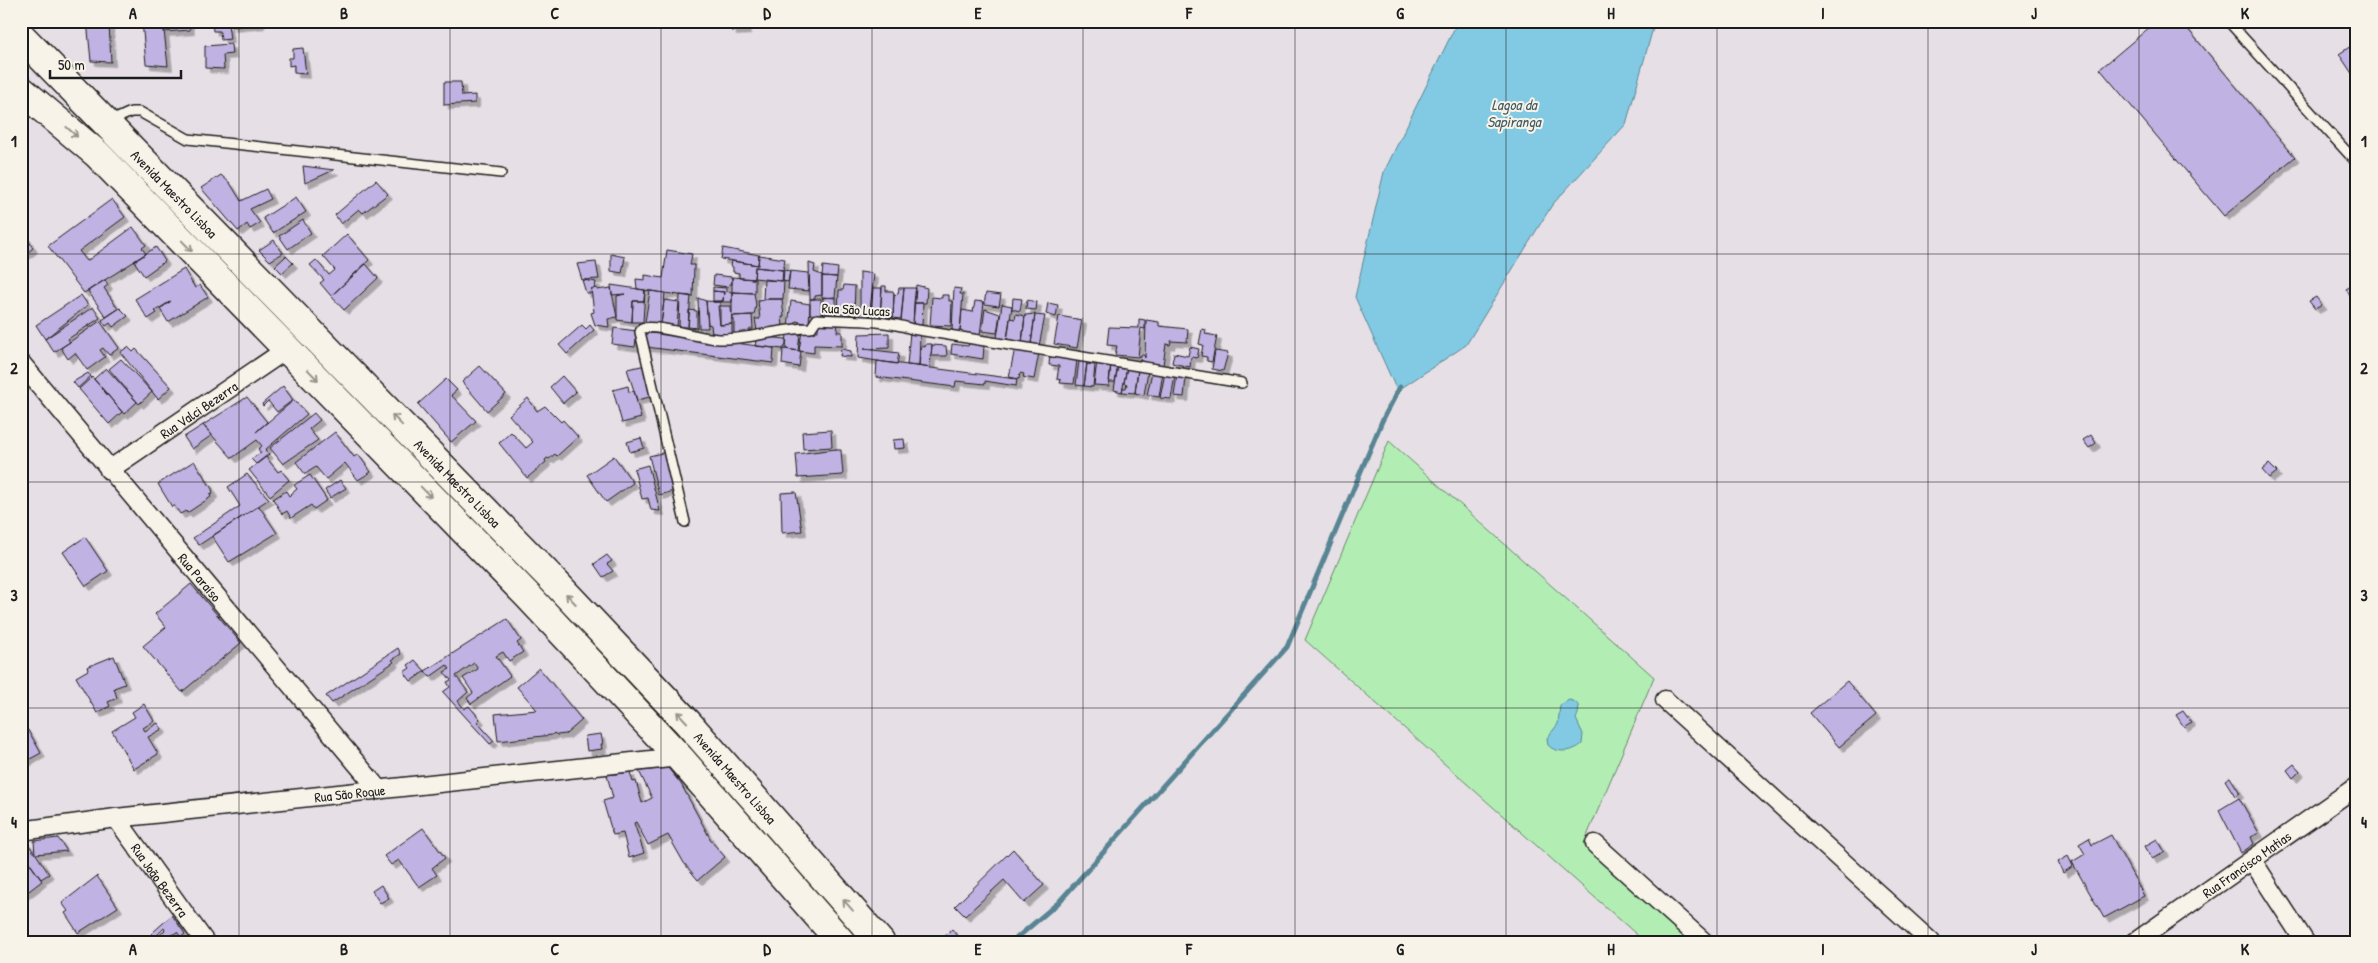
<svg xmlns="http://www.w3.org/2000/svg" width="2378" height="963" font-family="'Patrick Hand',sans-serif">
  <defs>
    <filter id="shadow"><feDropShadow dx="4.5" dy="4.5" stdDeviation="0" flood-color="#0004"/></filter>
  </defs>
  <rect width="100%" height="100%" fill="#e6e0e6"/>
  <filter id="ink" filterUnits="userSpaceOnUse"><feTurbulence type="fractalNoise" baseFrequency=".02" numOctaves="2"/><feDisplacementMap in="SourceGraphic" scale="10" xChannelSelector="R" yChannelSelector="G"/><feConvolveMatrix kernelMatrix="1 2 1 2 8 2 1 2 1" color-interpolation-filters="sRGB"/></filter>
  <g filter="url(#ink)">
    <path fill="#b2eeb4" stroke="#678568" d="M1389,441L1654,677L1584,843L1694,942H1645L1305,640Z"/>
    <path fill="#82cae3" stroke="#598493" d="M1458,21H1655L1626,124L1552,205L1466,345L1397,391L1355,297L1384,172Z
      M1569,700C1581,702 1580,710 1576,719L1583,734L1582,744C1573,752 1556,754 1548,745L1547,738L1558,724L1560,705Z"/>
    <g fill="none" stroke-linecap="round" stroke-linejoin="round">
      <path stroke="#598493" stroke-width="5" d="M1012,942L1058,903L1287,647L1382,421L1400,387"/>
    </g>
    <path fill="#c0b2e3" stroke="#1c1c1c" filter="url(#shadow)" d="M87,21H112V24H109L111,62L91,61Z
      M142,21H163L168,66L146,64Z
      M163,21H189L190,30L164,32Z
      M212,21H223L224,24H228L230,39L221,40L220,31H213Z
      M231,21H260V24L231,27Z
      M731,21H745L746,30L732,31Z
      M2157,21H2181L2295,157L2224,216L2100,69Z
      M2357,42V81L2339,54Z
      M231,44L232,54L223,55L224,69L205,68V46Z
      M303,48L306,74L294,73V65L289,66V58H293V49Z
      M444,82H461L462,96L475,95V103L444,105Z
      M303,166L334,170L305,183Z
      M221,175L230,183L241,201L266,189L271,199L250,209L260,223L250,229L247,224L238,231L201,188Z
      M376,180L388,194L363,213L359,209L341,224L335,215Z
      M296,197L306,212L273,233L263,218Z
      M112,199L125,217L79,251L87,261L133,227L146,245L142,248L146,254L84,293L48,246Z
      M303,220L311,233L288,249L279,236Z
      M347,234L369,260L331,296L320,283L324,280L310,265L316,260L329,275L335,270L323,256Z
      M26,236L33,248L21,258V239Z
      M274,240L283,253L270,261L259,250Z
      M156,247L165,261L144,276L134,261Z
      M723,248L759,255L758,265L721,259Z
      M667,250L692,254L690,265H694L693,297L637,289L636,279L645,280V275L663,278Z
      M611,254L625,257L622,273L611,271Z
      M759,255L785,259L783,270L755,267L754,279L739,278V273L733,272V267L730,266L731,261L758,265Z
      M286,256L293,263L282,273L275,266Z
      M596,262L599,279L582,280L577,264Z
      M809,263L815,265L814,272L822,275V295L815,296V299H810Z
      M366,264L378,278L344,310L331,296Z
      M823,266L838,268L837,277L822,276Z
      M755,267L783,270L782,281L754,278Z
      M184,269L195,288L200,285L208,297L168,322L160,309L171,301L155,311L157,313L148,319L135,299Z
      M784,270L790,271L788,282L783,281Z
      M790,271L808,273L809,291L788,289Z
      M860,272L874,274L869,319H860Z
      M714,275L732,277V284H729L728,287L713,285Z
      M822,276L837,277L835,297L822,298Z
      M732,277L755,279V293L732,292Z
      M105,280L108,285L104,288L118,309L106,317L88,291Z
      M582,280L596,282L595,288L591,289L592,293H586Z
      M764,280L784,281L783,299H763Z
      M2357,283V308L2346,289Z
      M611,285L645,290L644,301H633L632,322L617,320V296L625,294L612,295Z
      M844,285L855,286L854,314H838L839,290H843Z
      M916,285L927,288L926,303H914Z
      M882,286H886V291H893L894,295L893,318L880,317Z
      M713,287L726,288V291L732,292V302H713L723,301L724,292L713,291Z
      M597,288V290L611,288L617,317L608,319L609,327L595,325L591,313L594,312L591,289Z
      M873,288H882L880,317L871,316Z
      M899,288H904L901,319L893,318L894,295L898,294Z
      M904,288H916L913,324L901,323Z
      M954,288L961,289L960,294H963L960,332L952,331Z
      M645,290L643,322H632L633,301H644Z
      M650,291L665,293L661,324L645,322Z
      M713,291L724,292L723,301H713Z
      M732,292L754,293L756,305L754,315L732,316Z
      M986,293L1001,295L999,306L984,304Z
      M81,295L88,305L45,339L36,325Z
      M680,295L691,296L688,327H679Z
      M942,295H949V301H952L951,326L930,325L932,297L942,298Z
      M823,297L836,298V314H823Z
      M2316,297L2322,305L2315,309L2309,301Z
      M698,298L706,301L708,328H699Z
      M1013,298L1022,299L1020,311L1012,309Z
      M769,299H782L784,317H782L783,327L757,330L755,319H760L758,301Z
      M810,299H821V315L810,314Z
      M664,300L679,302L677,326L661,325Z
      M1027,300L1037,302L1036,310L1026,309Z
      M706,301L720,302V325L732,324V334H712L711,325L708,324Z
      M791,301L810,304L809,324L796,321L795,326H788Z
      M975,301L984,302L980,335L960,332L962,310L973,312Z
      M914,303H923L922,325L919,327H913Z
      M1048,303L1058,305L1056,317L1046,314Z
      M1002,304L1012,306L1007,340L997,338Z
      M718,306H731L732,324L720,325Z
      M93,307L100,318L68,339L70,342L54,352L45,339Z
      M120,308L128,316L113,327L110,323L106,326L102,320Z
      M985,309L1000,314L997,333L982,331Z
      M689,310L697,311V328L688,327Z
      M1016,314L1025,316L1022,343L1007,340L1010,318L1015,319Z
      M1035,314L1031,344L1022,343L1025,315Z
      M752,315L753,329H750L749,334H734V319L732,320V316Z
      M1035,315L1045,316L1039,346L1031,344Z
      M1059,316L1082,320L1077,348L1054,344Z
      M1139,319L1145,320V329L1141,328L1138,357L1115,355L1117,346L1107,345L1109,327L1139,328Z
      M1146,320L1159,322V326L1188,329L1187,342L1171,341L1170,345L1166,344L1163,365L1140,361L1141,355H1144L1145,358Z
      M100,321L119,348L109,355L103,348L100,350L105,357L87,370L75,353L68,359L61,348Z
      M818,322H838L837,332H842V346L814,345V353L799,351L802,331H818Z
      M582,325L586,329L590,325L594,330L567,354L559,345Z
      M614,328L637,331L635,347L612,344Z
      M1202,329L1206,330L1205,334L1217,336L1212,362L1207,361V357L1201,356L1203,345L1199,344Z
      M642,331L774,348L773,363L646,347Z
      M787,332L800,334L798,351L786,349Z
      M910,332L920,333L919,366L907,365Z
      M889,333V348L864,349L899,353L897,364L858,358L859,334Z
      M757,336L786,339V345L783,349L755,346Z
      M969,343L984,346L983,359L951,354L952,344L968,346Z
      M926,344H932L930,368L919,366L921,346L925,347Z
      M932,345L946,346L947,356H931Z
      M128,347L133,352L136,349L171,387L158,399L120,352Z
      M1190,347L1199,349L1197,358L1191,357L1190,367L1172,363L1174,353L1188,356Z
      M1015,348L1039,353L1034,379L1023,377L1024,374L1020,373L1019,379L1009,377Z
      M783,349L801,351L799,367L782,364Z
      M841,349L851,351V357L840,356Z
      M1215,351L1228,353L1223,371L1212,369Z
      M1050,353L1077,360L1074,384L1060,383L1061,380L1057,379L1059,366L1049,365Z
      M121,359L152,392L139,404L109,369Z
      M877,361L1017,379L1016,386L985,381V384L956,381L955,387L876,377Z
      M1079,361L1087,362L1084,386L1076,385Z
      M1097,361L1111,363L1109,386L1094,385Z
      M1111,363L1118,365L1115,382H1109Z
      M1087,364L1095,365L1093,387L1084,386Z
      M646,365L654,396L637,400L627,369Z
      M1118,365L1127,367L1122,392L1114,390Z
      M480,366L506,394L487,411L462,382Z
      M1127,367L1138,369L1135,393L1122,392L1123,388H1126L1127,384L1124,383Z
      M106,368L137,402L124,414L94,379Z
      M1138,369L1148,371L1144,395L1135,393Z
      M1152,372H1163L1159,397L1147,395Z
      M88,373L91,376L78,388L73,382Z
      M1165,373L1175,375L1171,399L1160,398Z
      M1177,375L1186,377L1184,397L1174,396Z
      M562,376L576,392L563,403L550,387Z
      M92,377L122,412L109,424L79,389Z
      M446,379L457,390L451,395L476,421L451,442L418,404Z
      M283,386L293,400L277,412L268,401L263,406L262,404Z
      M628,386L629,392L634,391L641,418L622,423L613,390Z
      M247,397L267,422L256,432L294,400L307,414L265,450L269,454L256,464L251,459L261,453L258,449L262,446L257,440L232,458L203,425Z
      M528,398L537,411L545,406L561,422L563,420L578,437L557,456L555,454L549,459L547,458L545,460L546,462L527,478L499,443L511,432L526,448L533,442L509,415Z
      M314,413L320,420L309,429L318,440L283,464L270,448Z
      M203,425L212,435L192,449L184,437Z
      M831,430L832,447L803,449L802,432Z
      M335,432L354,457L358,454L371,472L358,480L345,463L326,479L316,467L305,474L296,462Z
      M2091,435L2096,443L2089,448L2083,440Z
      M641,438L644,448L630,452L627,442Z
      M904,439L905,448L894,449L893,440Z
      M836,449V450H841L843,475L798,478L796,454Z
      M666,452L674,491L659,495L649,456Z
      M614,456L633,483L606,502L587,475Z
      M266,457L278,472L281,470L289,480L270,496L249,470Z
      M194,461L212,489L213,494L210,495L211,497L187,513L186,511L180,514L174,505L172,507L158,484Z
      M2269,464L2277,472L2269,478L2262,470Z
      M648,465L660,511L651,510L648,498L642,499L634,469Z
      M247,474L269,499L199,545L193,538L240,506L228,487Z
      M310,475L327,500L314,509L311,505L291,518L287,511L282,514L273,499L286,491L289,496L291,494L297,489L294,485Z
      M340,480L346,488L330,498L325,490Z
      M796,492L802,531L782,533L781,493Z
      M259,506L277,533L229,562L212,536Z
      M85,537L108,571L86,586L63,552Z
      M607,555L612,561L607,564L613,571L603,577L594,564Z
      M191,584L241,643L182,692L143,646L166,627L155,614Z
      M507,619L521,640L517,643L523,652L509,661L503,652L496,656L510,676L471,704L467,698L473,693L463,678L478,669L474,663L456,676L468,692L458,701L464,709L469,706L480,719L477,722L494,741L490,744L443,692L450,687L447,682L451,680L444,672L450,669L447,665L430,677L425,671Z
      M398,648L401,654L392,660L394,662L332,703L326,696Z
      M114,656L125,684L114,688L117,698L108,702L110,706L97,713L76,677L88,670L87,667Z
      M415,660L425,671L411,681L404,672L410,668L408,665Z
      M539,668L582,720L566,734L557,735L554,733L552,735L498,741L495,714L537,710L517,687Z
      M1847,681L1876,716L1839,747L1810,713Z
      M144,704L154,721L143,728L145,731L158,723L162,729L148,737L158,754L134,769L112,731L135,717L132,712Z
      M2183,711L2191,722L2184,727L2176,715Z
      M21,725L25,732L28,730L41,753L21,764Z
      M601,734L603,744H601L602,749L587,751L585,736Z
      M2294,764L2300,771L2293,778L2287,770Z
      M668,768L681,784L712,842L725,857L698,880L684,863L668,835L648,845L636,822L634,823L644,853L629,858L623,833L613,835L603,801L613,798L607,775L630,772L633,782L636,781L642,803L652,798L639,771Z
      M2230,777L2240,793L2235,796L2225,780Z
      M2239,798L2259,833L2251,837L2254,844L2241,853L2219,810Z
      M423,828L445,858L432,868L437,875L419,887L399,860L391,865L384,856Z
      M2111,835L2144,896L2104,918L2072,862L2085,854L2079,844L2089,838L2092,845Z
      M58,838L67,851L36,854L49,874L41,879L21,851V843L27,842L35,854L34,841Z
      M2157,839L2165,852L2152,859L2145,846Z
      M1013,849L1044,885L1024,903L1004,880L965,916L955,906Z
      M2068,856L2073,866L2063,873L2058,862Z
      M25,857L42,881L21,897V860Z
      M97,876L118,907L78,933L65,913L68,911L62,903Z
      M381,885L389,898L380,903L372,891Z
      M172,915L185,934L181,937L177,932L172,935L178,942H152L165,930L164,928L154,938L151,934Z
      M952,929L963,942H938Z
      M112,934L118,942H101Z"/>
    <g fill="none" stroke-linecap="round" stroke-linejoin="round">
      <defs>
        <path id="lane" d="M2228,21L2357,163
          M109,122L131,112H140L188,139L501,173
          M685,522L640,332L642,328C663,325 696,338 719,339C750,340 780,328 811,328L817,319C848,321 882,319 912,329L1242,383"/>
        <g id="street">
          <path id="s1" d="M21,363L379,790"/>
          <path id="s2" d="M109,470L287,349"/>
          <path d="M1665,700L1931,942"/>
          <path id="s3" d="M116,818L205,942"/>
          <path id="s4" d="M21,831L116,818L679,757"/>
          <path d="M1595,844L1704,942"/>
          <path d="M2252,860L2305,942"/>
          <path id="s5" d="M2135,942L2357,786"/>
        </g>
        <g id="highway">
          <path id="s6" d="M21,36L551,578L688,723L880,942"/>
          <path d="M21,90L97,154L528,596L679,757L841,942"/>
        </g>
      </defs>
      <use href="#lane" stroke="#1c1c1c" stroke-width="12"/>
      <use href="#street" stroke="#1c1c1c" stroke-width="21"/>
      <use href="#highway" stroke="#1c1c1c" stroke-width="31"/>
      <use href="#lane" stroke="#f7f3e8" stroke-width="9"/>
      <use href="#street" stroke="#f7f3e8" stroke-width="18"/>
      <use href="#highway" stroke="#f7f3e8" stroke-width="28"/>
    </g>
    <defs><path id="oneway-shaft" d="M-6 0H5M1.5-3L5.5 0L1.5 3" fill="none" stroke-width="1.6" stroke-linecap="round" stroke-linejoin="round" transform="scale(1.25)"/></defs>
    <g stroke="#94928c">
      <use href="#oneway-shaft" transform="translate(72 132) rotate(42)"/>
      <use href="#oneway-shaft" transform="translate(187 246) rotate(46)"/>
      <use href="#oneway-shaft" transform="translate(313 375) rotate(46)"/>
      <use href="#oneway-shaft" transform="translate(397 420) rotate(-134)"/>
      <use href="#oneway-shaft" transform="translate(426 492) rotate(46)"/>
      <use href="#oneway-shaft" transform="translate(571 599) rotate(-133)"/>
      <use href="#oneway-shaft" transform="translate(682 717) rotate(-133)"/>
      <use href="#oneway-shaft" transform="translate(848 905) rotate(-131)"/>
    </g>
  </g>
  <path fill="none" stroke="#1c1c1c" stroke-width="1" stroke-opacity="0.55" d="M239,21V942M450,21V942M661,21V942M872,21V942M1083,21V942M1295,21V942M1506,21V942M1717,21V942M1928,21V942M2139,21V942M21,254H2357M21,482H2357M21,708H2357"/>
  <g text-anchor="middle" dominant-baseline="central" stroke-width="4" stroke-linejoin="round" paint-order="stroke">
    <g font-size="14" fill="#1c1c1c" stroke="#f7f3e8">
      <text stroke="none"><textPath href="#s6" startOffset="220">Avenida Maestro Lisboa</textPath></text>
      <text transform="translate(856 309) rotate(3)">Rua São Lucas</text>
      <text stroke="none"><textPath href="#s2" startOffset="108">Rua Valci Bezerra</textPath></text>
      <text stroke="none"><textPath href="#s6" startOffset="625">Avenida Maestro Lisboa</textPath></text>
      <text stroke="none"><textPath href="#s1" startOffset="279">Rua Paraíso</textPath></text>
      <text stroke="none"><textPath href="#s6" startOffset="1030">Avenida Maestro Lisboa</textPath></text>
      <text stroke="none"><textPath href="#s4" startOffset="331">Rua São Roque</textPath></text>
      <text stroke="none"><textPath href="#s5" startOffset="136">Rua Francisco Matias</textPath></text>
      <text stroke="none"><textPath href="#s3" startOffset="76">Rua João Bezerra</textPath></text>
    </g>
    <g font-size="15" font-style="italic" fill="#405962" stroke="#f7f3e8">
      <text x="1514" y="104">Lagoa da<tspan x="1514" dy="17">Sapiranga</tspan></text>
    </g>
  </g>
  <rect width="2378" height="963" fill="none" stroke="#f7f3e8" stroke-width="55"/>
  <path d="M50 70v8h131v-8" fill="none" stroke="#1c1c1c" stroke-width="2.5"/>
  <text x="58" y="70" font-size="15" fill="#1c1c1c" stroke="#f7f3e8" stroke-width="4" paint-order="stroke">50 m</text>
  <rect x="28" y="28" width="2322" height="908" fill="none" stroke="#1c1c1c" stroke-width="2"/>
  <g font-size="16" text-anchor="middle" font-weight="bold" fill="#1c1c1c">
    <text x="133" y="19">A</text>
    <text x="344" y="19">B</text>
    <text x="555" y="19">C</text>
    <text x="767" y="19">D</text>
    <text x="978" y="19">E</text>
    <text x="1189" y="19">F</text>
    <text x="1400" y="19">G</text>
    <text x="1611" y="19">H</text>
    <text x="1823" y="19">I</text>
    <text x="2034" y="19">J</text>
    <text x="2245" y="19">K</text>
    <text x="14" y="147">1</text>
    <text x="2364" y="147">1</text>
    <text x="14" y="374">2</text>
    <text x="2364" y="374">2</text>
    <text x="14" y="601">3</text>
    <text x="2364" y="601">3</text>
    <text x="14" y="828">4</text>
    <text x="2364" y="828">4</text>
    <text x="133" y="955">A</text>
    <text x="344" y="955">B</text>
    <text x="555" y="955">C</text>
    <text x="767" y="955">D</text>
    <text x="978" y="955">E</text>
    <text x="1189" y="955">F</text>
    <text x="1400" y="955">G</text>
    <text x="1611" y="955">H</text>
    <text x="1823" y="955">I</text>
    <text x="2034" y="955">J</text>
    <text x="2245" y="955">K</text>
  </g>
</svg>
